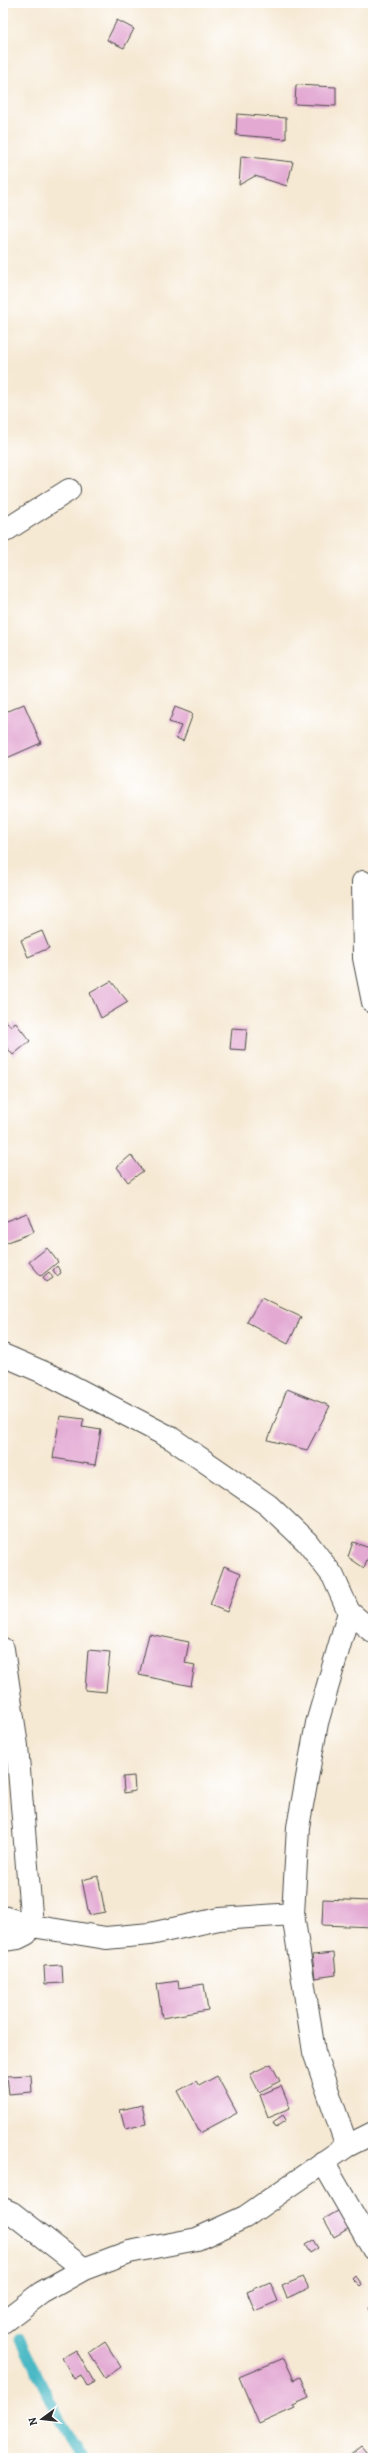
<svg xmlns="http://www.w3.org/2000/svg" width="376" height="2461" font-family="Alegreya,serif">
  <rect width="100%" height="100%" fill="#fff"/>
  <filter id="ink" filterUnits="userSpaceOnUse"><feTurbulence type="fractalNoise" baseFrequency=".025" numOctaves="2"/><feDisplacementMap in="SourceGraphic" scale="8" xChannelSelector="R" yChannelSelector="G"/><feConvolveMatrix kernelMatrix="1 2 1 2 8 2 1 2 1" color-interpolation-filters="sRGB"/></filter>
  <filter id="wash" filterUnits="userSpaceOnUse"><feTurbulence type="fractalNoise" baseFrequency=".012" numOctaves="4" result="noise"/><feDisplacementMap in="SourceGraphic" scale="16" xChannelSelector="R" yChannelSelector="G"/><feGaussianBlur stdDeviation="0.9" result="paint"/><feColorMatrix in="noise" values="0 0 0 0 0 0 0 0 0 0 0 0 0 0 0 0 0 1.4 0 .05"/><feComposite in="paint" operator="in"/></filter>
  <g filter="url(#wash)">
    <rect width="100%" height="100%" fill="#f6e9d4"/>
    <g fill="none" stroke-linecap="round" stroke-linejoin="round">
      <path stroke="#4bb9c5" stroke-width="10" d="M20,2339L60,2420L84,2458"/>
    </g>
    <g id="blocks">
      <path fill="#e3a9d3" d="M117,20L134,29L124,48L107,40Z
        M296,85L336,87V106L295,104Z
        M237,114L286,118V139L236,135Z
        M241,156L293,162L287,186L255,176L239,185Z
        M24,704L41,743L7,758L3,749V713Z
        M175,707L193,714L183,741L176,738L181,726L169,722Z
        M42,931L49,948L28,957L21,940Z
        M111,981L128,1002L101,1018L90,993Z
        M3,1017L11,1027L15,1022L30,1041L13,1055L3,1043Z
        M232,1028L247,1029L245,1050L230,1049Z
        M131,1155L143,1171L128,1182L117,1167Z
        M27,1213L34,1232L3,1244V1222Z
        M47,1248L58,1262L41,1276L29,1262Z
        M57,1266L61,1273L57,1276L53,1270Z
        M49,1272L53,1278L47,1282L43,1277Z
        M261,1298L301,1317L288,1344L247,1322Z
        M287,1389L330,1406L307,1450L268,1440Z
        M60,1416L84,1419L82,1427L101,1430L95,1465L53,1458Z
        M353,1542L372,1549L364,1568L348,1557Z
        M224,1566L241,1573L227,1612L210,1605Z
        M149,1634L189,1642L185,1663L195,1665L191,1686L139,1675Z
        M88,1650L110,1652L106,1692L85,1690Z
        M134,1776L135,1791L124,1793L123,1777Z
        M98,1876L105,1912L89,1915L82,1880Z
        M370,1887H373V1927L322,1925L323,1899L370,1901Z
        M334,1953L336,1975L315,1978L312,1955Z
        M62,1965L63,1983L45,1984L44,1966Z
        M178,1981L179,1988L204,1984L208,2010L162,2018L157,1984Z
        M271,2064L280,2081L259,2092L250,2074Z
        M31,2075L32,2092L9,2094L7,2076Z
        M217,2076L237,2113L200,2133L178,2091L196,2081L199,2086Z
        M281,2086L290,2108L268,2117L260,2095Z
        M142,2105L146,2124L125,2129L120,2110Z
        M283,2115L286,2120L276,2127L273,2122Z
        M343,2208L353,2226L334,2237L324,2219Z
        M313,2240L318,2248L310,2253L305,2245Z
        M355,2275L362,2284L360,2286L352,2278Z
        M303,2277L309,2288L287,2298L282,2286Z
        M270,2282L278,2301L255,2311L247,2292Z
        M373,2305V2316L369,2308Z
        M105,2342L121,2367L105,2378L89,2353Z
        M76,2350L94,2382L87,2386L81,2375L74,2379L62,2358Z
        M284,2358L294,2380L300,2377L309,2398L293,2405L295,2408L259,2424L239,2377Z
        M362,2446L372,2458H349L348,2457Z"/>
    </g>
  </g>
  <g filter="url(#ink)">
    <use href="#blocks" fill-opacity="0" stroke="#494844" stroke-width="1"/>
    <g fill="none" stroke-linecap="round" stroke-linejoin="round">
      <defs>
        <path id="minor" d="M3,532L69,490
          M363,882L364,958L373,1002
          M3,1355L52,1376L171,1438L268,1505L307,1542L333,1576L349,1612L373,1632
          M3,1649L17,1746L32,1926
          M3,1917L32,1926L106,1938L150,1934L219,1919L293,1914
          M3,1940L18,1938L26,1934V1924
          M347,2146L314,2052L293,1914L298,1827L317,1723L349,1612
          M323,2162L373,2249
          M3,2209L12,2213L84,2269
          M3,2322L41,2293L84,2269L129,2252L197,2239L245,2217L347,2146L373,2133"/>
      </defs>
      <use href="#minor" stroke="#494844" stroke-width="24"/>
      <use href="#minor" stroke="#fff" stroke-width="22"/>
    </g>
  </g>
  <rect width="376" height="2461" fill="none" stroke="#fff" stroke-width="16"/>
  <g transform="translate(42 2419) rotate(255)" stroke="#ffffff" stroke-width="3" paint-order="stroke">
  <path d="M0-3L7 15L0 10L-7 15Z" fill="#2b2b2b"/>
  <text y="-6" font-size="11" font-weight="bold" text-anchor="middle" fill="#2b2b2b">N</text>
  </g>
</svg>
